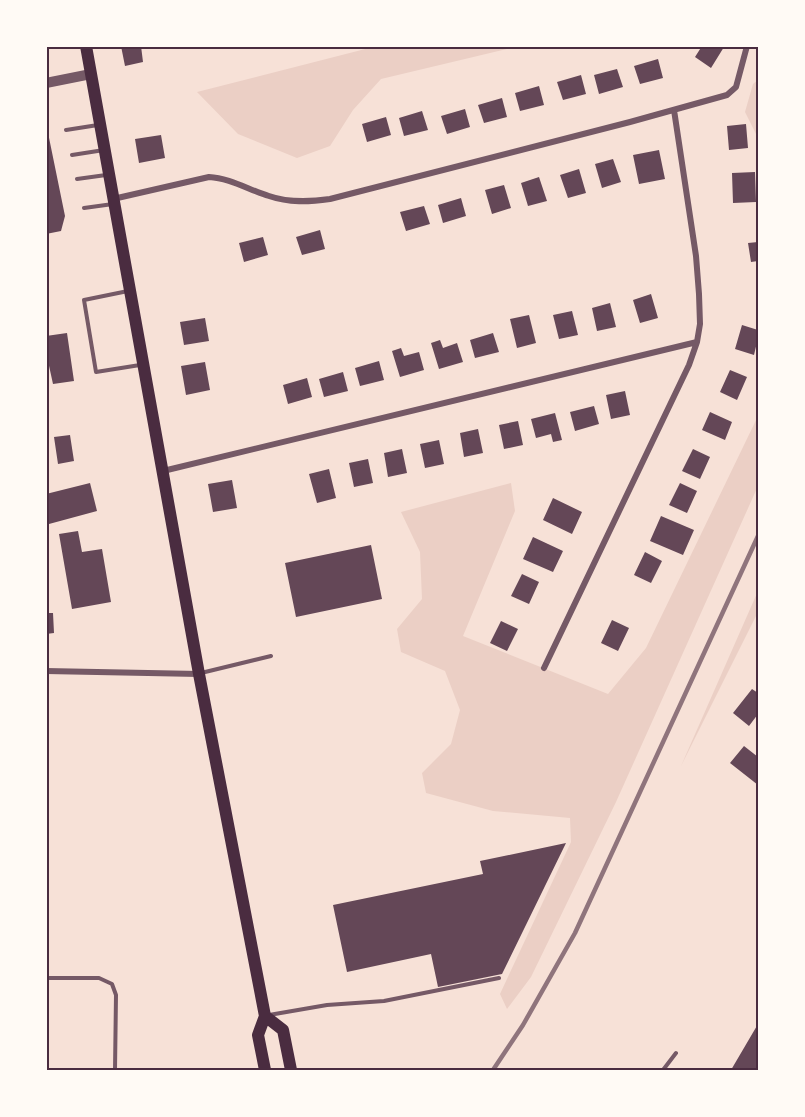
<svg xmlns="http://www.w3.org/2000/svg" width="805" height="1117" font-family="Raleway,sans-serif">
  <rect width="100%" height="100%" fill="#f7e1d7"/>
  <path fill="#ebcfc5" d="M377,46L515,47L381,79L353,110L330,146L297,158L238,134L197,92Z
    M758,80V138L745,112L753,84Z
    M758,416V486L616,802L531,977L507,1009L500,994L571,842L570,818L493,811L426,793L422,773L451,744L460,710L445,671L401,652L397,629L422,599L420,552L401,512L511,483L515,511L463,636L608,694L646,648Z
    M758,591V612L681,766Z"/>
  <path fill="#644757" d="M121,46H141L143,62L125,66Z
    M702,46L724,47L711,68L695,57Z
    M658,59L663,78L640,84L634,66Z
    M617,69L623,87L599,94L594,75Z
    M581,75L586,94L563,100L557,82Z
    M539,86L544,105L520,111L515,93Z
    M502,98L507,117L484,123L478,105Z
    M465,109L470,127L447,134L441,116Z
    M422,111L428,130L404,136L399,118Z
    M386,117L391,135L367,142L362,124Z
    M46,123L65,216L61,231L46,234Z
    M746,124L748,148L729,150L727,126Z
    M161,135L165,158L139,163L135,139Z
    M659,150L665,179L639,184L633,155Z
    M613,159L621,182L602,188L595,164Z
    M579,169L586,193L568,198L560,175Z
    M755,172L756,202L733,203L732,173Z
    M539,177L547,201L528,206L521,183Z
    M504,185L511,208L492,214L485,190Z
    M461,198L466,216L443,223L438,205Z
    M424,206L430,224L406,231L400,212Z
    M320,230L325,249L302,255L296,237Z
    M263,237L268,255L244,262L239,243Z
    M758,242V261L751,262L748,243Z
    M651,294L658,318L640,323L633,300Z
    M610,303L616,327L597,331L592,308Z
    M572,311L578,335L559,339L553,315Z
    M529,315L536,343L517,348L510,319Z
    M205,318L209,341L184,345L180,322Z
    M742,325L758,330V338L754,355L735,349Z
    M67,333L74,381L53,384L46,352V336Z
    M493,333L499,352L475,358L470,340Z
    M440,340L443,348L457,343L463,362L439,369L431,343Z
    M401,348L404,356L419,352L424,370L400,377L392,351Z
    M379,361L384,380L360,386L355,368Z
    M205,362L210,390L186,395L181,366Z
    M730,370L747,377L737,400L720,392Z
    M343,372L348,391L324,397L319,379Z
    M307,378L312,397L288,404L283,385Z
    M625,391L630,415L611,419L606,395Z
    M594,406L599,424L575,431L570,412Z
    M710,412L732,422L725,440L702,430Z
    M555,413L562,440L553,442L551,434L536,438L531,419Z
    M518,421L523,445L504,449L499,425Z
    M478,429L483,453L464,457L460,433Z
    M70,435L74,461L58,464L54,437Z
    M439,440L444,464L425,468L420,444Z
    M402,449L407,473L388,477L384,453Z
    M693,449L710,457L700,479L682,471Z
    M368,459L373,483L354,487L349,463Z
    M329,469L336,498L317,503L309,474Z
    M232,480L237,508L213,512L208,484Z
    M90,483L97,511L49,524L46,516V494Z
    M680,483L697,491L687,513L669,505Z
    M553,498L582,512L572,534L543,520Z
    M661,516L694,530L683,555L650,541Z
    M78,531L82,552L102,549L111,602L72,609L59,534Z
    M533,537L563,551L553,572L523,559Z
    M371,545L382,599L296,617L285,563Z
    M645,552L662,561L651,583L634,575Z
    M522,574L539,582L529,604L511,596Z
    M46,613H53L54,633L46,634Z
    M612,620L629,628L618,651L601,643Z
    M501,621L518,629L507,651L490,643Z
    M752,689L758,693V714L749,726L733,713Z
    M744,746L758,757V785L730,763Z
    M566,843L502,974L438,987L431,954L347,972L333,905L483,874L480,861Z
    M758,1024V1070H731Z"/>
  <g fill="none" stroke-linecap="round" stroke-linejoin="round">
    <path stroke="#755966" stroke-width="4" d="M66,130L98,125
      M72,155L104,150
      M77,179L106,175
      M84,208L113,204
      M128,291L84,300L96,372L140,365
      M201,673L271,656
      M46,978H99L112,984L116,995L115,1070
      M269,1015L327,1005L384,1001L499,978
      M663,1070L676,1053"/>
    <path stroke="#755966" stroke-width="6" d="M113,199L209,177C230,178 249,190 269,196C289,203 309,202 330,199L630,122L727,95L736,87L747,46
      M163,471L697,342
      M544,668L689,365L697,342L700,324L699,294L696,256L674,110
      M46,671L199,674"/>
    <path stroke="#755966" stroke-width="10" d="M46,83L91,74"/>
    <path stroke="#4a2c40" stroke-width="12" d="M86,46L199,674L265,1016L258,1035L265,1070
      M265,1016L283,1030L291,1070"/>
    <path stroke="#8f747c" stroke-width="4.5" d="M493,1070L523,1025L575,933L758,536"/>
  </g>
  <rect width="805" height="1117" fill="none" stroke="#fffaf5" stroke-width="96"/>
  <rect x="48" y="48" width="709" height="1021" fill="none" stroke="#4a2c40" stroke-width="2"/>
</svg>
